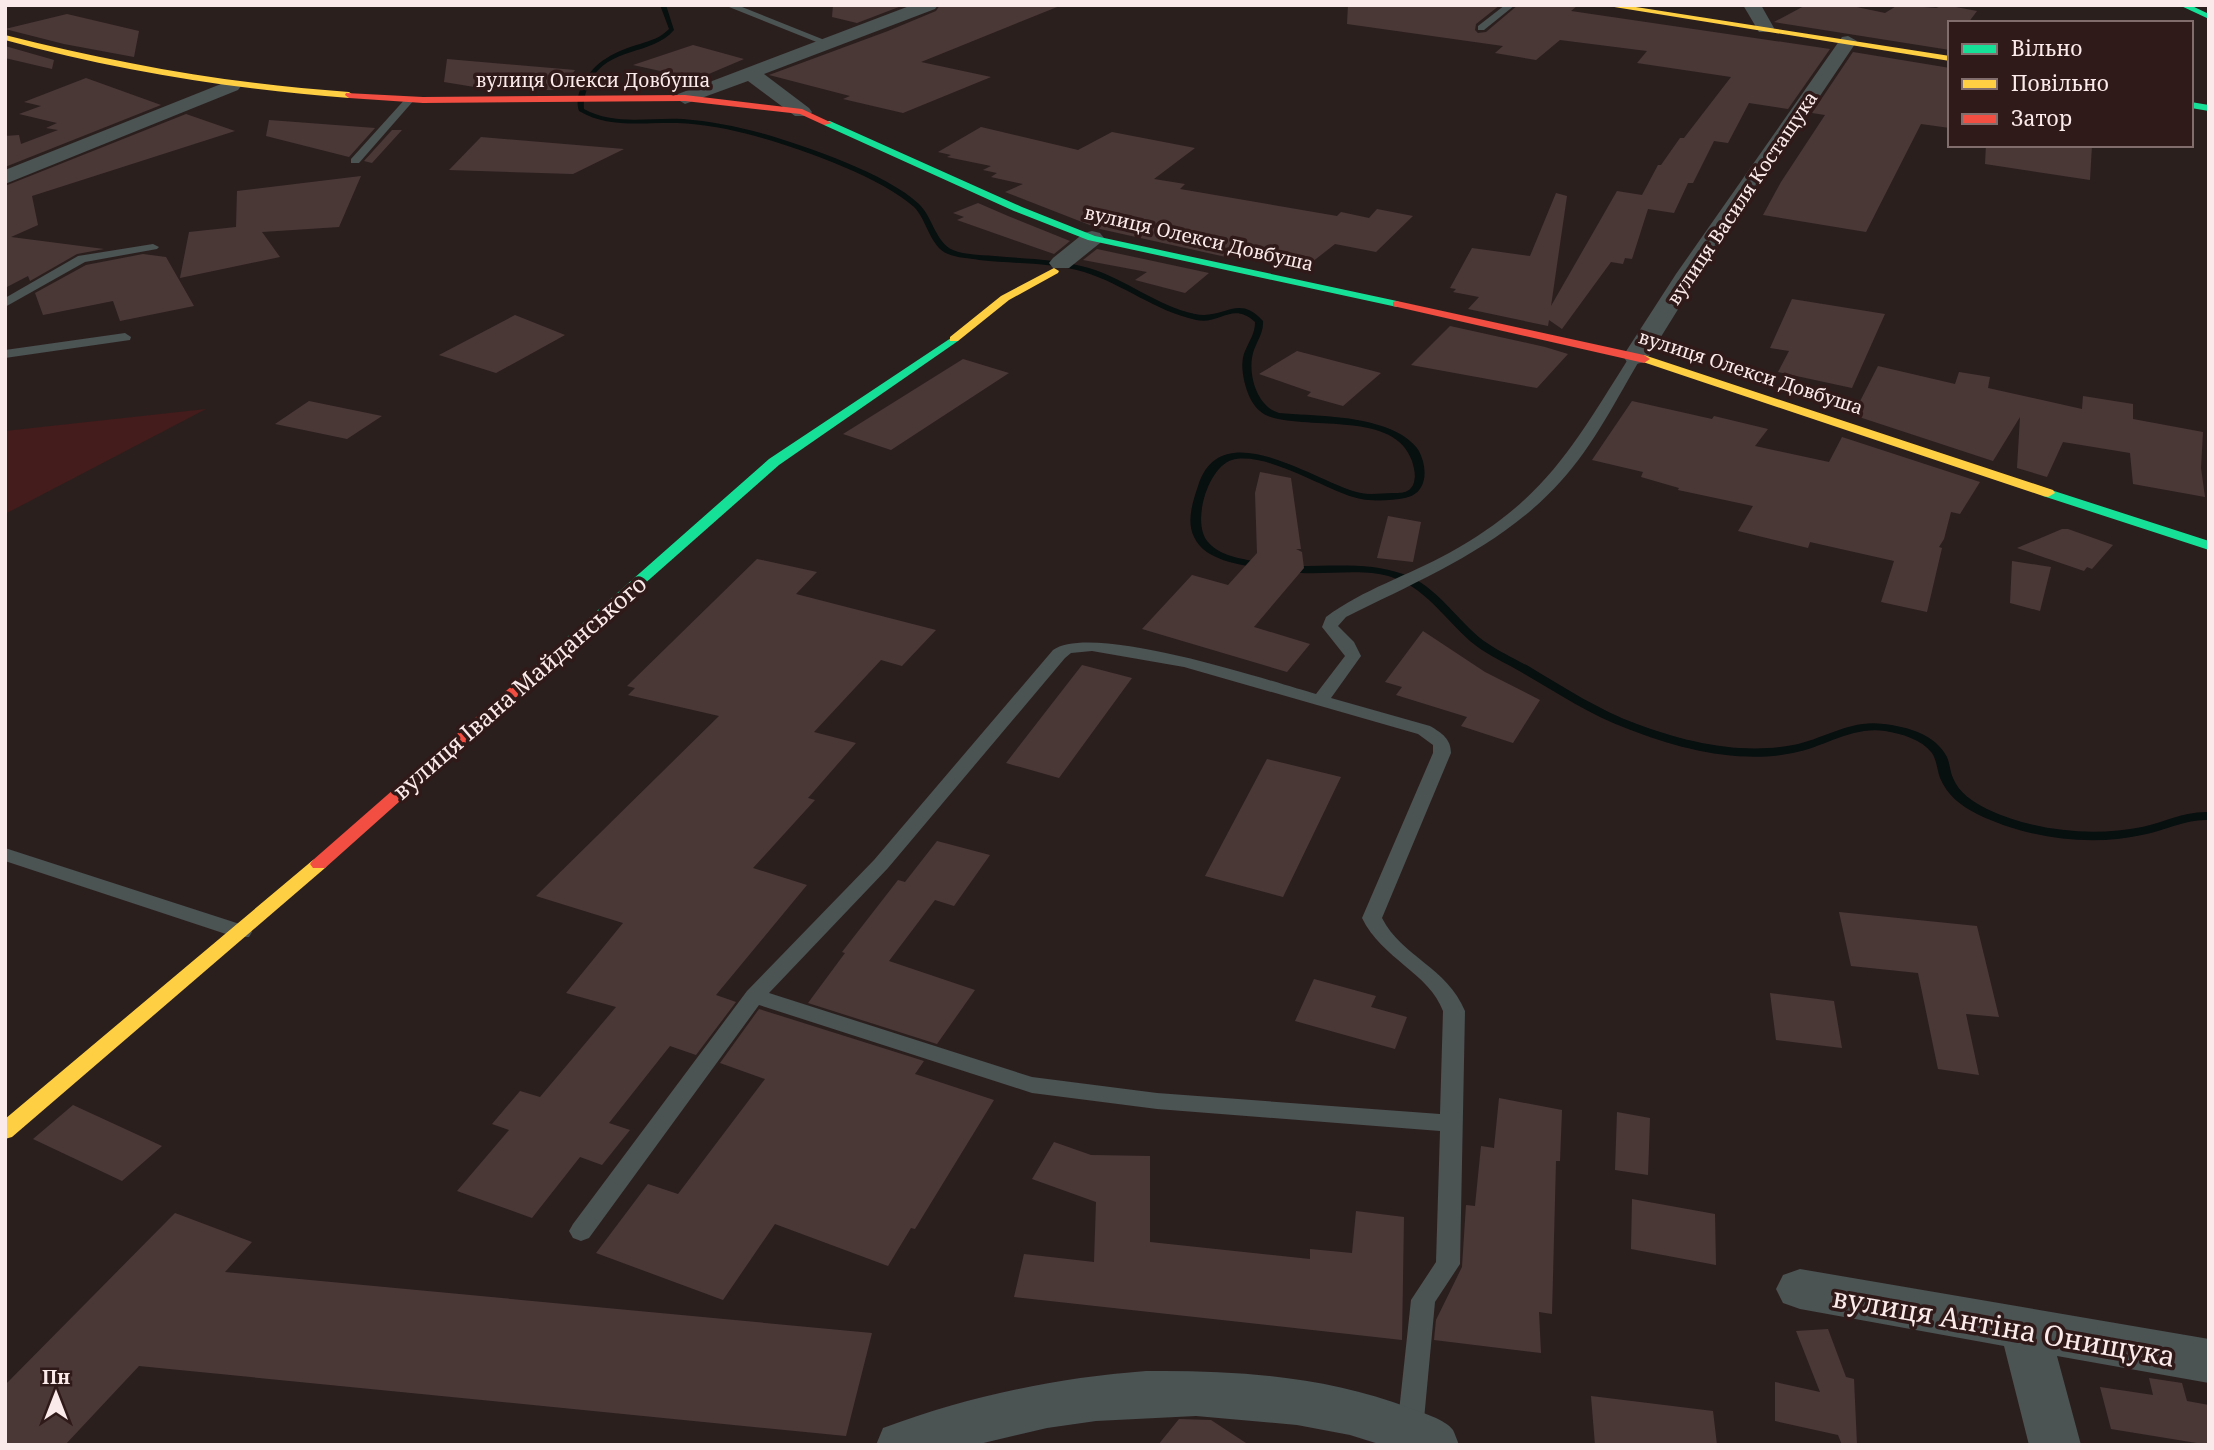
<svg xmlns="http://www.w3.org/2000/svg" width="2214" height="1450" font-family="'Noto Serif',serif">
  <rect width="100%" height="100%" fill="#2b1f1e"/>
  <path fill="#431c1b" d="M206,409L5,514V431Z"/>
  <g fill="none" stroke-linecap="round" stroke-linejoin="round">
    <path fill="#070f0f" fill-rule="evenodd" d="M660,5H666L674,30C652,56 608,46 590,82C586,91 583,99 584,109C614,126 650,117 683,119C709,121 735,126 761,133C805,146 886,173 919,204C932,216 936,243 953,250C965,255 982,255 995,256C1026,259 1059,259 1089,268C1126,279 1157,306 1195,314C1224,320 1238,293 1263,321C1264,335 1254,344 1252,358C1249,378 1258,407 1279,413C1315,416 1355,415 1390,429C1400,433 1413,441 1419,451C1428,468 1428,494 1405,498C1390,501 1367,502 1353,497C1321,487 1264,451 1232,460C1208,467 1191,523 1208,542C1221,558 1248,559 1267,564L1268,566L1263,569C1239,564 1205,561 1194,537C1186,521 1193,501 1198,486C1221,411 1318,484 1361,493C1371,495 1382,493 1393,493C1402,493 1411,493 1414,482C1416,475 1414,468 1412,461C1395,410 1308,431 1268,416C1260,413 1254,406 1250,398C1244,385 1239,364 1245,351C1249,341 1255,334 1255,322C1232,301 1221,325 1196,320C1155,311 1123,284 1084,272C1050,262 1014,264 979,260C969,258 957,258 948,254C930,247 927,220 914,207C881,177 799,148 755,136C730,129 703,124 677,123C643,122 609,129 579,111C576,102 578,94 582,85C594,61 616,51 640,44C652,40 660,38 669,29Z
      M1288,566C1326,567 1367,561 1403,574C1438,586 1456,620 1484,641C1498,651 1515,659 1530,667C1565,688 1599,710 1637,724C1685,742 1741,755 1793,745C1824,739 1850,719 1884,724C1908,727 1935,734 1947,757C1950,764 1950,771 1953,778C1959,793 1973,802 1987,809C2034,831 2092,837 2142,827C2165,822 2184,811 2209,812V820C2185,819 2165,831 2142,835C2089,847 2026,838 1977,814C1961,806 1947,795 1940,778C1937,770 1937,761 1932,753C1921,739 1902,734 1885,731C1852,726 1825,747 1793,753C1739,764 1679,749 1628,729C1590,715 1556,692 1521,672C1506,663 1489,656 1475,645C1448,624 1429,590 1394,578C1359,566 1320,578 1284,571L1283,569L1284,567Z"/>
  </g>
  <path fill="#4a3837" d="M833,5H904L857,23L832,17Z
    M940,5H1062L921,62L991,77L903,113L843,99L850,96L769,75L888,31L936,11Z
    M1348,5H1500L1476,24L1475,30L1478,33L1486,32L1518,5H1578L1571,11L1830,49L1788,109L1749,103L1728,143L1714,141L1693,183H1688L1674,213L1648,209L1632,259L1625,258L1623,264L1611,262L1562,329L1549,320L1548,326L1468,309L1479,297L1453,292L1456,289L1450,288L1472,248L1530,256L1556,193L1567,196L1551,306L1617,191L1642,195L1658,165H1661L1680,138H1684L1731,77L1637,63L1647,51L1560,40L1536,60L1495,53L1503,46L1347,24Z
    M1806,5H1847L1885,13L1898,5L1936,8L1945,5L1977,11L1968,23H1950V50L1774,22Z
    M67,14L139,31L134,57L64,44L5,29Z
    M693,45L744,59L697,79L633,65Z
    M5,46L54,60L52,69L5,58Z
    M1853,52L1950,68V128L1921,124L1866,232L1763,215L1781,182L1825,115L1812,113Z
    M447,59L575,70L561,90H493L444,82Z
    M86,78L161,105L5,167V136L19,135L21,144L58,130L46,128L57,123L19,114L41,106L24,102Z
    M186,114L235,131L32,196L38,225L11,237L104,249L77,254L30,281L28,276L5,288V186Z
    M269,120L375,128L349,157L266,136Z
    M981,127L1078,150L1112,132L1195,148L1154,179L1185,184L1180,189L1337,216L1341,212L1369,218L1377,209L1413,216L1376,252L1335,244L1307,266L1233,249L1226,257L1100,229L1005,192L1023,184L991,177L997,173L983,170L991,166L947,157L951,155L938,152Z
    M392,130H402L372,163L364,161Z
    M481,137L624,149L573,174L449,170Z
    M1986,145H2092L2090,180L1985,164Z
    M361,176L339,227L262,232L280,257L180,278L189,232L236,227L237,191Z
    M978,203L1008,216L1070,241L1054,254L957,220L964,217L953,213Z
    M1097,249L1209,273L1185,293L1135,280L1147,272L1083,260Z
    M143,254L166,257L194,306L120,321L113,301L43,315L35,293L86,265Z
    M1792,299L1885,314L1852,388L1778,372L1789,351L1770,348Z
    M515,315L565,335L496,373L439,355Z
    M1450,326L1545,347L1568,354L1537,388L1411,365Z
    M1297,351L1381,373L1343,406L1307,396L1311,392L1259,374Z
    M963,359L1009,373L891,450L843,434Z
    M1878,366L1955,384L1959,372L1990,377L1988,388L2082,409L2083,396L2133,404V419L2203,432L2201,468L2205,497L2133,484L2130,453L2063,442L2047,477L2017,468L2020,417L1993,461L1853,415Z
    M309,401L382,416L347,439L275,424Z
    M1632,401L1712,419L1714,416L1768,429L1755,446L1829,462L1842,437L1980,482L1960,514L1951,512L1944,539L1939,547L1942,548L1927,612L1881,602L1894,561L1810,542L1808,548L1738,531L1753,506L1678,490L1679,488L1641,477L1643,472L1592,460Z
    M1260,472L1291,478L1301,549H1296L1302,552L1304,568L1254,627L1310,644L1287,672L1142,629L1192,575L1228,585L1257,553L1255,493Z
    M1388,516L1421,522L1413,562L1377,558Z
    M2062,529H2068L2113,545L2092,569L2087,567L2084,571L2017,548Z
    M757,559L817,572L796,594L936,630L902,666L881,660L814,732L856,743L808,798L815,800L753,868L807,885L716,995L736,1002L696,1055L670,1046L609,1123L630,1130L602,1165L580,1157L532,1218L457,1191L509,1130L492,1124L520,1091L540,1097L616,1007L566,993L623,923L536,896L719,716L628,695L635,688L627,686Z
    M2012,561L2051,567L2040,611L2010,603Z
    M1423,631L1485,672L1540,700L1513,743L1461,726L1467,717L1396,695L1402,687L1385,682Z
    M1082,665L1132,678L1059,778L1006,763Z
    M1267,759L1341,777L1283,897L1205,876Z
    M937,841L990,855L954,906L935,900L889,961L975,990L937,1044L808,1003L845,953L842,952L898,880L905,882Z
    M1839,912L1977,926L1999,1017L1966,1014L1979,1075L1938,1069L1918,973L1851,966Z
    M1314,979L1376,996L1371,1007L1407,1017L1395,1049L1295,1021Z
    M1770,993L1834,1001L1842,1048L1776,1040Z
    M759,1009L924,1061L915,1074L994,1100L915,1229L911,1228L888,1266L775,1224L723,1300L596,1253L648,1184L678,1194L765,1079L720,1063Z
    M1499,1098L1562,1110L1560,1161H1556L1552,1314L1539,1312L1541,1353L1434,1340L1436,1320L1462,1267L1466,1205L1475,1206L1481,1146L1494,1148Z
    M73,1105L162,1146L122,1181L33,1139Z
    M1617,1112L1650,1118L1648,1175L1615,1170Z
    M1054,1142L1091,1155L1150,1156V1242L1310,1259V1249L1352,1253L1356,1211L1404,1217L1402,1340L1014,1297L1024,1254L1094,1262L1096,1202L1032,1179Z
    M1632,1199L1715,1214L1716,1265L1631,1249Z
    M175,1213L252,1242L225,1272L872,1333L846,1436L139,1366L65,1445H5V1385Z
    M1828,1329L1846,1377L1854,1379L1857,1445H1842L1838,1435L1775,1421V1382L1820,1392L1796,1331Z
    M2149,1378L2182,1383L2187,1401L2209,1405V1445L2111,1429L2100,1387L2153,1395Z
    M1591,1396L1713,1411L1717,1445H1595Z
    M1179,1419L1211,1420L1249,1445H1158Z"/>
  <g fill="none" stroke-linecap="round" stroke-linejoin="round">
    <path fill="#4b5353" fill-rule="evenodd" d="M724,5H737L832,43L824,45Z
      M1505,5H1515L1484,30H1478V26Z
      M407,97L415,99L359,163H351V159Z
      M153,244L159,247L157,249L85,262L5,307V298L78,256Z
      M125,333L131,337L130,340L5,358V350Z
      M1636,352L1642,356C1617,398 1594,445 1561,481C1503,546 1422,579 1346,617L1338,626L1354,642L1361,656L1331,698L1430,726C1442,733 1451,739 1451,753L1382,918C1402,957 1447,967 1465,1011L1460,1264L1435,1302L1423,1430L1419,1438L1410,1442L1401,1438L1397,1430L1411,1300L1436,1262L1440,1131L1157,1109L1032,1093L759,1005L589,1238L581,1241L573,1238L569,1231L573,1224L747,991L874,860L1053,650C1092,622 1267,680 1316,694L1345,656L1322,627L1326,617C1362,590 1409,575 1449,553C1545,500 1574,445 1630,356ZM1092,651L1184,667L1418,734L1433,745V753L1362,918C1382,959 1429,973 1443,1011L1440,1114L1157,1093L1032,1077L769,993L888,868L1065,658L1071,653Z
      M5,848L249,927L252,932L249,937H235L5,861Z"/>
    <path fill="#4b5353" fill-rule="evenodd" d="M912,5H938L935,9L764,74L809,108L812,112L809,116H795L748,81L685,104L675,98L678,94Z
      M1743,5H1761L1774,28L1771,32H1759Z
      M1848,36L1857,41L1700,274L1649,356L1645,362L1636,364L1627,362L1623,356L1676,274L1842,37Z
      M231,80L238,82L241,86L238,90L5,184V170Z
      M1092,231L1100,233L1104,238L1100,243L1069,268H1053L1049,263L1053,258L1084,233Z
      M1800,1269L2209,1339V1383L2057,1356L2081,1445H2029L2004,1346L1800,1309L1783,1303L1776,1289L1783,1275Z
      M1146,1371C1236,1370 1325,1376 1410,1408C1422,1413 1445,1419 1453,1430C1455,1434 1457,1440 1459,1445H1382L1350,1435L1297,1425L1196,1416L1096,1421L1047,1428L975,1445H876L883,1428C969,1396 1055,1378 1146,1371Z"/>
    <path fill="#16e098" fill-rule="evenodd" d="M2179,5H2190L2209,14V19Z
      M2191,102L2209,105V111L2191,108Z
      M824,121H830L1022,207L1095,236L1397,301L1403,304L1397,307L1088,240L1014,211L824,125Z
      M954,336L958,337V341L779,465L540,676H530L527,673L530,670L769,459Z
      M2048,489L2209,541V550L2043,496V490Z"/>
    <path fill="#ffcf43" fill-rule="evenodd" d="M1602,5H1623L1950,56V61Z
      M5,35C119,64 232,84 349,92L353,95L349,98C232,89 118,71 5,40Z
      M1054,268L1059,271L1058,273L1009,300L958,341H950V337L1001,296Z
      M1644,355L2053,490L2055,493L2048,497L2043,496L1640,361V357Z
      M319,858L325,860L328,864L325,868L12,1137L5,1139V1119L313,860Z"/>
    <path fill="#f24e42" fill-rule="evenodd" d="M346,93L423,97L685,95L802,109L832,123L824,125L800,114L685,101L423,103L349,98L345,95Z
      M1397,301L1644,355L1650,359L1644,363L1393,306V302Z
      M535,668L543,673L540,676L325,868H313L310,864L313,860L530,670Z"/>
  </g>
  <g text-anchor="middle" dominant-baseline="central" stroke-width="7" stroke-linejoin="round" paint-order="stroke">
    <g font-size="19" fill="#faeae9" stroke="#301a19">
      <text x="593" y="80">вулиця Олекси Довбуша</text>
      <text transform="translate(1742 198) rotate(-56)">вулиця Василя Костащука</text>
      <text transform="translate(1199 238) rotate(13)">вулиця Олекси Довбуша</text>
      <text transform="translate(1751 372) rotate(18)">вулиця Олекси Довбуша</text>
    </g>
    <g font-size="23" fill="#faeae9" stroke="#301a19">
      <text transform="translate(519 687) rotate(-41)">вулиця Івана Майданського</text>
    </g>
    <g font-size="28" fill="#faeae9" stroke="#301a19">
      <text transform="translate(2004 1326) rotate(10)">вулиця Антіна Онищука</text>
    </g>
  </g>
  <rect width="2214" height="1450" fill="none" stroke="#faeae9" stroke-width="14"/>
  <rect x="1948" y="21" width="245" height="126" fill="#301a19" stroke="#816d6c" stroke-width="2"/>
  <rect x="1962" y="44" width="35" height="10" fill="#16e098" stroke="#816d6c" stroke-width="2"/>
  <text x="2011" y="56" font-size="21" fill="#faeae9">Вільно</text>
  <rect x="1962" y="79" width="35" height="10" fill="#ffcf43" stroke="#816d6c" stroke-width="2"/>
  <text x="2011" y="91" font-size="21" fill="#faeae9">Повільно</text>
  <rect x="1962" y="114" width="35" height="10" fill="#f24e42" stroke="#816d6c" stroke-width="2"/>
  <text x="2011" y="126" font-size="21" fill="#faeae9">Затор</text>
  <g transform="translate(56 1394)" stroke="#301a19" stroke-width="5" paint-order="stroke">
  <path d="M0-5L12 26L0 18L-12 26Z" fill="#faeae9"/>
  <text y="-10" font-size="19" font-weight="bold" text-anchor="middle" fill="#faeae9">Пн</text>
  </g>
</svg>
